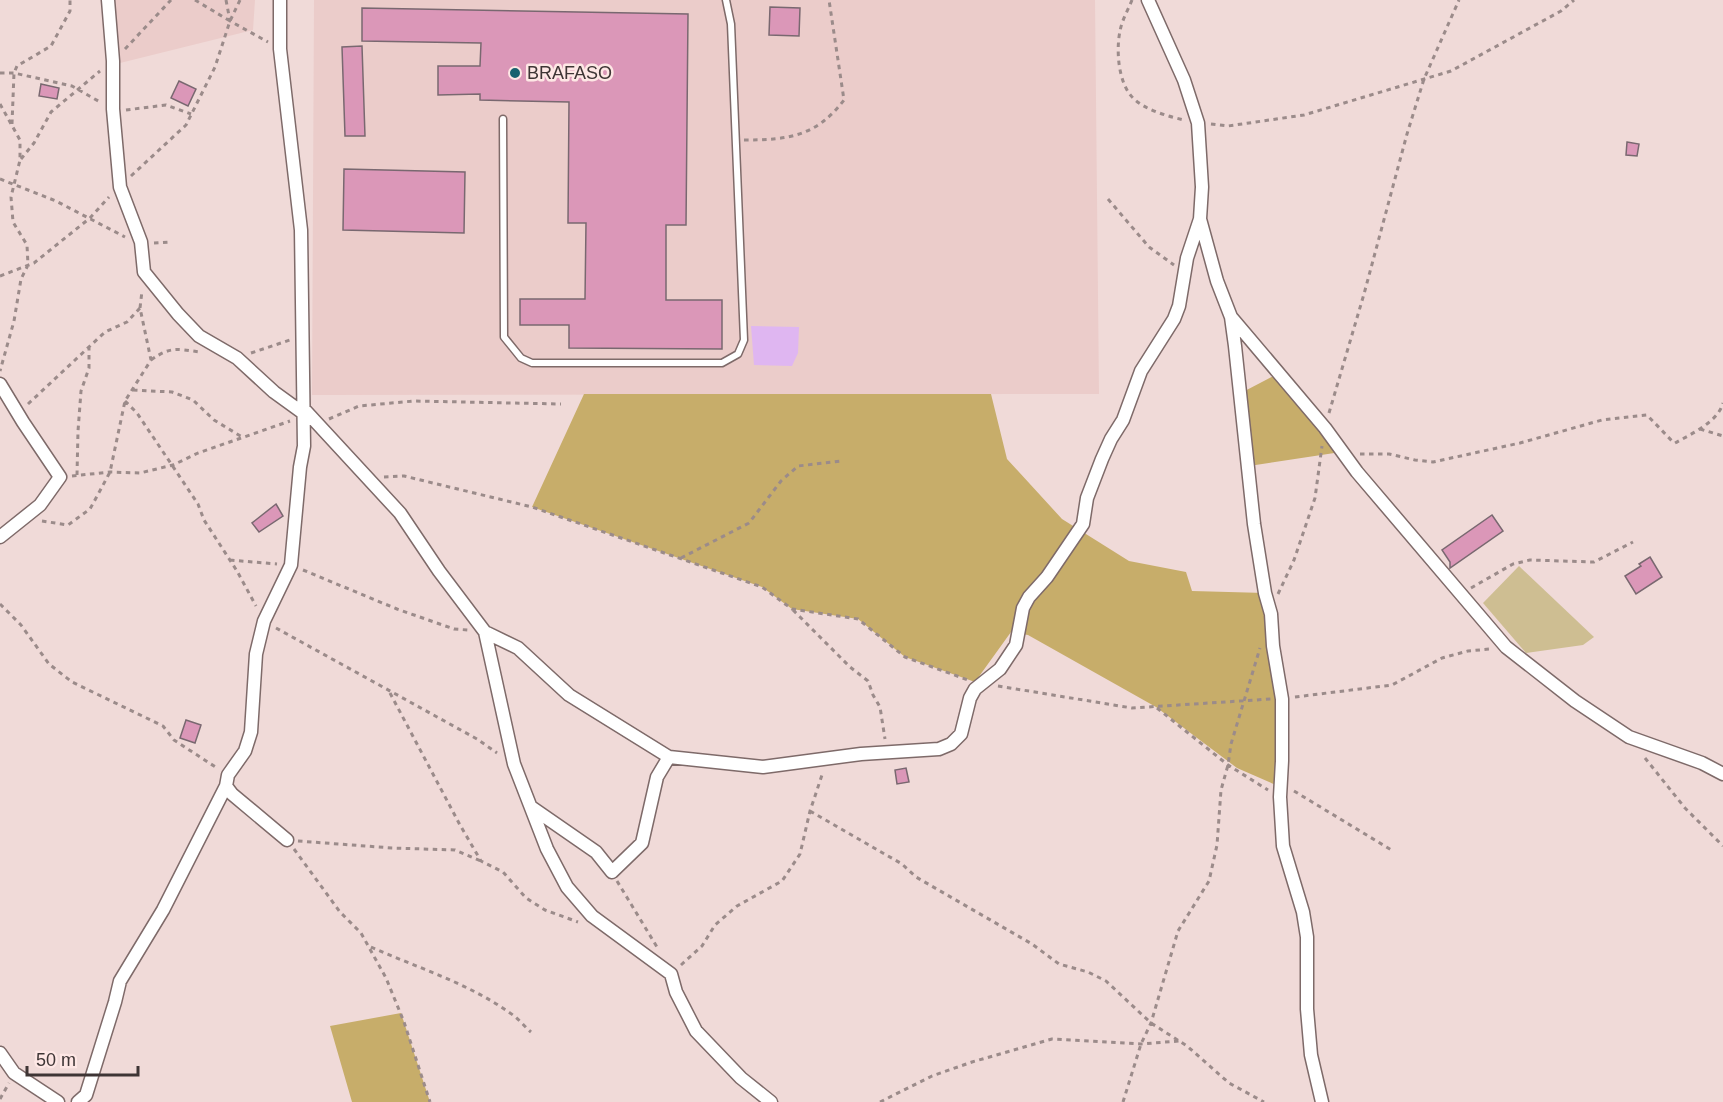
<svg xmlns="http://www.w3.org/2000/svg" width="1723" height="1102" font-family="Arial,sans-serif">
  <rect width="100%" height="100%" fill="#f0dad8"/>
  <path fill="#ebccca" d="M111,0H255L253,30L116,64Z
    M314,0H1095L1099,394L312,395Z"/>
  <path fill="#cebe92" d="M1519,566L1594,637L1583,645L1526,653L1483,603Z"/>
  <path fill="#c7ad6a" d="M1279,373L1341,452L1249,466L1239,394Z
    M584,394H991L1007,459L1062,519L1129,561L1186,572L1192,591L1265,593L1271,632L1285,789L1237,768L1156,707L1028,635L1011,632L975,682L905,657L858,619L792,609L762,587L532,507Z
    M401,1013L430,1102H352L330,1026Z"/>
  <path fill="#dfb6f1" d="M751,326L799,327L798,353L792,366L754,365Z"/>
  <path fill="#db97b8" stroke="#796870" stroke-width="1.5" d="M770,7L800,8L799,36L769,35Z
    M362,8L688,14L686,225H666V300H722V349L569,348V325H520V299H585L586,223H568L569,102L480,100V94L438,95V66H480L481,43L362,41Z
    M362,46L365,136H345L342,47Z
    M179,81L196,89L188,106L171,98Z
    M41,84L59,88L57,99L39,96Z
    M1627,142L1639,144L1637,156L1626,155Z
    M344,169L465,172L464,233L343,230Z
    M276,504L283,516L259,532L252,523Z
    M1492,515L1503,531L1450,568V562L1442,550Z
    M1650,557L1662,577L1636,594L1625,576L1641,566L1639,564Z
    M186,720L201,725L195,743L180,738Z
    M906,768L909,782L897,784L895,770Z"/>
  <g fill="none" stroke-linecap="round" stroke-linejoin="round">
    <defs>
      <path id="lane" d="M503,119L504,337L521,358L532,363H722L738,354L744,340L731,24L726,0"/>
      <path id="street" d="M108,0L113,61V109L120,187L141,242L144,272L178,314L199,336L237,358L274,392L303,413
        M280,0V49L301,230L304,446L300,467L291,565L264,621L256,654L251,732L245,751L228,775L226,786L232,794L287,840
        M1148,0L1184,80L1198,123L1202,187L1200,219L1217,281L1231,317L1235,346L1254,524L1265,593L1271,614L1273,646L1282,699V761L1280,797L1283,846L1303,912L1307,937V1009L1311,1055L1322,1102
        M1232,318L1325,428L1357,472L1506,647L1575,701L1629,737L1702,763L1723,774
        M0,384L23,422L60,477L40,505L0,537
        M303,408L400,513L439,571L485,632L514,764L547,849L567,887L592,916L671,974L676,992L696,1031L741,1078L771,1102
        M485,632L518,648L569,695L669,757L763,767L861,754L939,749L951,744L961,734L970,698L975,689L1000,669L1016,645L1023,608L1029,597L1047,577L1083,524L1087,498L1102,459L1111,439L1123,420L1141,371L1174,319L1179,306L1187,258L1200,219
        M531,807L596,852L612,872L642,843L657,777L669,757
        M0,1053L14,1073L58,1102
        M78,1102L86,1095L115,1002L120,981L163,910L226,786"/>
    </defs>
    <use href="#lane" stroke="#7e6a69" stroke-width="9"/>
    <use href="#street" stroke="#7e6a69" stroke-width="15"/>
    <path stroke="#9b8b8a" stroke-width="3" stroke-dasharray="4.5 4.5" stroke-linecap="butt" d="M195,0L230,21
      M226,0L230,21L268,42
      M1132,0C1128,10 1122,20 1120,31C1116,50 1118,83 1133,98C1145,110 1167,116 1184,120
      M125,49L171,0
      M0,73H14L72,86L100,102
      M0,104L20,140V160L11,197L13,222L27,245L28,265L21,279L14,321L0,371
      M126,110L166,105L191,114
      M12,124L14,73L17,66L51,46L70,11V0
      M1211,124L1228,126L1304,115L1451,71L1561,11L1574,0
      M744,140C787,140 816,137 844,100L829,0
      M21,159L34,143L51,112L100,71
      M131,176L186,125L215,67L230,21L240,0
      M0,179L56,201L125,237
      M1108,199L1149,247L1174,265
      M154,243L170,242
      M0,276L34,263L90,218L109,197
      M251,353L290,340
      M151,360C171,346 177,349 200,352
      M133,390L172,392L193,400L214,420L242,437
      M125,401L137,413L198,504L204,520L237,571L256,606
      M28,404L105,332L127,322L140,308
      M1329,413L1364,294L1407,134L1424,79L1459,0
      M329,419L359,406L414,401L561,404
      M1700,429L1723,436
      M1360,454H1389L1415,460L1433,462L1520,443L1602,420L1647,415L1672,441L1675,443C1691,434 1718,422 1723,403
      M77,475L78,431L81,391L89,368V348
      M72,476L110,472L140,473L173,465L198,453L290,421
      M384,477L404,476L532,507L762,587L792,609L858,619L905,657L968,680
      M42,521L68,525L90,509L102,487L110,472L125,401L151,360L140,308L142,291
      M681,558L749,523L781,481L798,466L842,461
      M230,560L277,564
      M303,570L397,609L454,629L468,630
      M1471,588L1513,564L1530,560L1594,562L1633,542
      M1278,594L1294,560L1315,498L1322,446
      M0,604L21,625L49,664L72,682L163,726L174,740L217,768
      M793,610L850,667L868,681L873,695L880,707L885,739
      M276,628L477,739L497,753
      M998,686L1132,708L1271,699
      M390,693L460,825L481,861L503,872L526,898L545,910L578,922
      M1295,697L1392,685L1442,658L1468,651L1490,649
      M1157,708L1228,765L1268,790
      M1645,758L1685,808L1723,846
      M1294,791L1393,851
      M810,811L902,864L916,877L1032,944L1059,964L1088,972L1106,981L1151,1023L1187,1046L1229,1083L1264,1102
      M298,841L392,848L455,850L481,861
      M294,849L340,912L361,933L386,978L404,1022L430,1102
      M617,881L657,947
      M371,947C418,968 468,983 510,1013C518,1018 524,1026 531,1032
      M681,965L702,946L715,925L737,906L782,881L800,854L810,811L823,772
      M0,1099L9,1083
      M880,1102L932,1076L972,1062L1052,1039L1141,1044L1179,1041
      M1123,1102L1141,1044L1151,1023L1178,931L1209,881L1217,845L1221,790L1228,765L1231,744L1260,648"/>
    <use href="#lane" stroke="#fff" stroke-width="6"/>
    <use href="#street" stroke="#fff" stroke-width="12"/>
  </g>
  <circle fill="#18616f" stroke="#fee7e5" stroke-width="2" cx="515" cy="73" r="6"/>
  <g text-anchor="middle" dominant-baseline="central" stroke-width="5" stroke-linejoin="round" paint-order="stroke">
    <g font-size="18" fill="#3e3535" stroke="#fee7e5" text-anchor="start">
      <text x="527" y="73">BRAFASO</text>
    </g>
  </g>
  <path d="M27 1066v9h111v-9" fill="none" stroke="#3e3535" stroke-width="3"/>
  <text x="36" y="1066" font-size="18" fill="#3e3535" stroke="#fee7e5" stroke-width="4.5" paint-order="stroke">50 m</text>
</svg>
